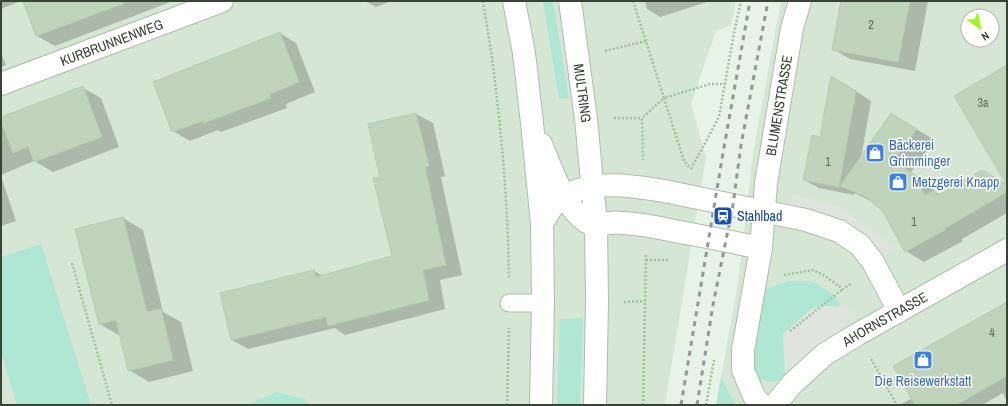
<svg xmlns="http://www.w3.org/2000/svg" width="1008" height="406" font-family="'Archivo Narrow',sans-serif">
  <rect width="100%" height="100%" fill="#e7f3e6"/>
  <path fill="#d6e6d5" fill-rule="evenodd" d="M1,1H736L731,25L716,31L691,104L706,157L665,405H1Z
    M781,1H1007V405H716L738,282L753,154ZM968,16H992V40H968Z"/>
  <path fill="#b0e6d4" d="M543,1H553L569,98L559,99Z
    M41,244L91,405H17L1,352V257Z
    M788,281H809L819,285L834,295L840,306H820L785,376L776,382L767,381L757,378L751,364L764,290Z
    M583,318L580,405H557L560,319Z
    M721,377L735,405H716Z
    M277,392L305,399L309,405H250L251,403Z"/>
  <path fill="#dfe4de" d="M792,194L840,207L878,234L893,247L882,259L793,207Z
    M820,306H840L856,311L845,327L785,376L783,334L811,309Z"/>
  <path fill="#0003" d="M1,1H21L1,9Z
    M24,1H173L55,46L37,36Z
    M365,1H392L376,7Z
    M645,1H710L660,17L647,9Z
    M842,1H928L915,71L850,59L833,49Z
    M280,33L296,43L315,92L286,104L287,108L221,132L218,130L190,141L173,131Z
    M1,53L6,65L1,67Z
    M846,85L871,101L861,158L909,125L935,140L911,172L931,186L935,192L941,195L1007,186V213L962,239L963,241L924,262L906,251L884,212L873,202L854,193V195L819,188L804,180L821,138Z
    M83,88L101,98L119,147L53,172L34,161L1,175V118Z
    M416,114L433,123L445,176L441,177L462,275L440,280L445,309L345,335L335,328L248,349L232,340L221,293L314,271L323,276L393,257L381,179L369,125Z
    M1,176L16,221L1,226Z
    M123,218L143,230L163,312L181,322L193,371L149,382L129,370L120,336L100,324Z
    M1007,303V401L1003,393L982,405H900L912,398Z"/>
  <path fill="#c0d4bc" stroke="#b5ceb0" d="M23,1H123V4L36,36Z
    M841,1H910L898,62L832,50Z
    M280,32L299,82L270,94L271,98L204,123L203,121L172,132L153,82Z
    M1007,65V192L944,229L945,230L905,252L883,212L866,197L840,186L891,113L917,129L893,161L913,174L925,195L934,190L937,196L982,170L1006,184L954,96Z
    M831,76L856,91L839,187L803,180L812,135L820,137Z
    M83,86L102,137L34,162L28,146L13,153L1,122V117Z
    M416,113L429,166L425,167L446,265L423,270L429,300L328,326L326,317L231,340L220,293L314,270L316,277L392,256L373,178H380L368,124Z
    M123,217L147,312L161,309L173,360L128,371L116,320L99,325L75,229Z
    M1007,302V376L956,405H915L893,366Z"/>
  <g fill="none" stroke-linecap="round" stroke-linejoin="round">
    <defs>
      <path id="service" d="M509,303H543"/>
      <g id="minor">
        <path d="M514,1L524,53L532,123L542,224L543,303L541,405"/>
        <path id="s1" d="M570,1L586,119L596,224L597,302L595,405"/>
        <path id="s2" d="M1,84L222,1"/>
        <path d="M541,144C551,168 564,208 587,222C594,226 603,223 611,223C615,222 619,223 623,223C641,224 657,227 674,231C703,236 732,242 761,248"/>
        <path d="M542,224C545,219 549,211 553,206C580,177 629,185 664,191L806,220L839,231L860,245L873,262L899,311"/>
        <path id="s3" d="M761,405L754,396L743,370V350L761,248L766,183L792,28L800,1"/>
        <path id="s4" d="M775,405L792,384L825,354L858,334L1007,250"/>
      </g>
    </defs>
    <use href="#service" stroke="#acbea9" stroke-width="19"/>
    <use href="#minor" stroke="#acbea9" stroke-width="24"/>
    <path stroke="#a0bf9b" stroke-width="2.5" stroke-dasharray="2 2" stroke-linecap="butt" d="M483,1C487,28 492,55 495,82C503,147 508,213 509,279
      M633,1L664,98L642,118L643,160
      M605,51L646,41
      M614,118H642
      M689,167L684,161L664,98L710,84H725
      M691,169L719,117L734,33L741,1
      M646,260H669
      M72,263L112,405
      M784,275L813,270L825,276L843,289L852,283
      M624,302L645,301
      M790,331L843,289
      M871,359L897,405
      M507,405L509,328
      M643,405L646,253
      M706,405L714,360"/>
    <use href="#service" stroke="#fff" stroke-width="17"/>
    <use href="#minor" stroke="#fff" stroke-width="22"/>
    <path stroke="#969696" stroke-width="3" stroke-dasharray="5 5" stroke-linecap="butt" d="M681,405L723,153L750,1
      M697,405L713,305L733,205L741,145L768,1"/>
  </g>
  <defs>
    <symbol id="shop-square" viewBox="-11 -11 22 22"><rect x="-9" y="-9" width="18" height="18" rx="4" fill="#3f7fe0" stroke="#fff"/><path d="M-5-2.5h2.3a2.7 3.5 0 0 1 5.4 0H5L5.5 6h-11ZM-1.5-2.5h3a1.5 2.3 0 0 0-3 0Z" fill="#fff"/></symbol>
    <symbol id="station-square" viewBox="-11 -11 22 22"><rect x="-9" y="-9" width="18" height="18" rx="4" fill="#1a4fb4" stroke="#fff"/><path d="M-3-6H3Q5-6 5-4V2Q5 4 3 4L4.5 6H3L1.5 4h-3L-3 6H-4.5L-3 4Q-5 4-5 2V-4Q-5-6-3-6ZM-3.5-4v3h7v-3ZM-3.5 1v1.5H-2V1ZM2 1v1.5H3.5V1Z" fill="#fff"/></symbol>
  </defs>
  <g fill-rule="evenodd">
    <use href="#shop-square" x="864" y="142" width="22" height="22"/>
    <use href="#shop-square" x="887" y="171" width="22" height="22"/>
    <use href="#station-square" x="712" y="205" width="22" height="22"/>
    <use href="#shop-square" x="912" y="349" width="22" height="22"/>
  </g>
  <g text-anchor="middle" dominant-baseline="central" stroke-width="3" stroke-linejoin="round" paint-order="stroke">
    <g font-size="12" fill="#5a6958">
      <text x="871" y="25">2</text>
      <text x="983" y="103">3a</text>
      <text x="828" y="162">1</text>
      <text x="914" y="222">1</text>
      <text x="992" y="333">4</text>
    </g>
    <g font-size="14" fill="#384536" stroke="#fff">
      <text stroke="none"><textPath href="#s2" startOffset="118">KURBRUNNENWEG</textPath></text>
      <text stroke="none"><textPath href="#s1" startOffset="93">MULTRING</textPath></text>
      <text stroke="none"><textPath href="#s3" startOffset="307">BLUMENSTRASSE</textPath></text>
      <text stroke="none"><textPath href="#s4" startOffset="141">AHORNSTRASSE</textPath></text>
    </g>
    <g font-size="14" fill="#366cbe" stroke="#fff" text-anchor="start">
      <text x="889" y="145">Bäckerei<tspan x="889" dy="16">Grimminger</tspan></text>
      <text x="912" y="182">Metzgerei Knapp</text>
      <text x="923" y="381" text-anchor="middle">Die Reisewerkstatt</text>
    </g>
    <g font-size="14" fill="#164399" stroke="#fff" text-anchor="start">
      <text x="737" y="216">Stahlbad</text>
    </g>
  </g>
  <rect width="1008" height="406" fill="none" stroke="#384536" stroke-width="4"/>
  <g transform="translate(980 28) rotate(147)"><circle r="19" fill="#ffffff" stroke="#afb5af"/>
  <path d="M0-3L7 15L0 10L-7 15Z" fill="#a4f31d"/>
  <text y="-6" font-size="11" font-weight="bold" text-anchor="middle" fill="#384536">N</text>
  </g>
</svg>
